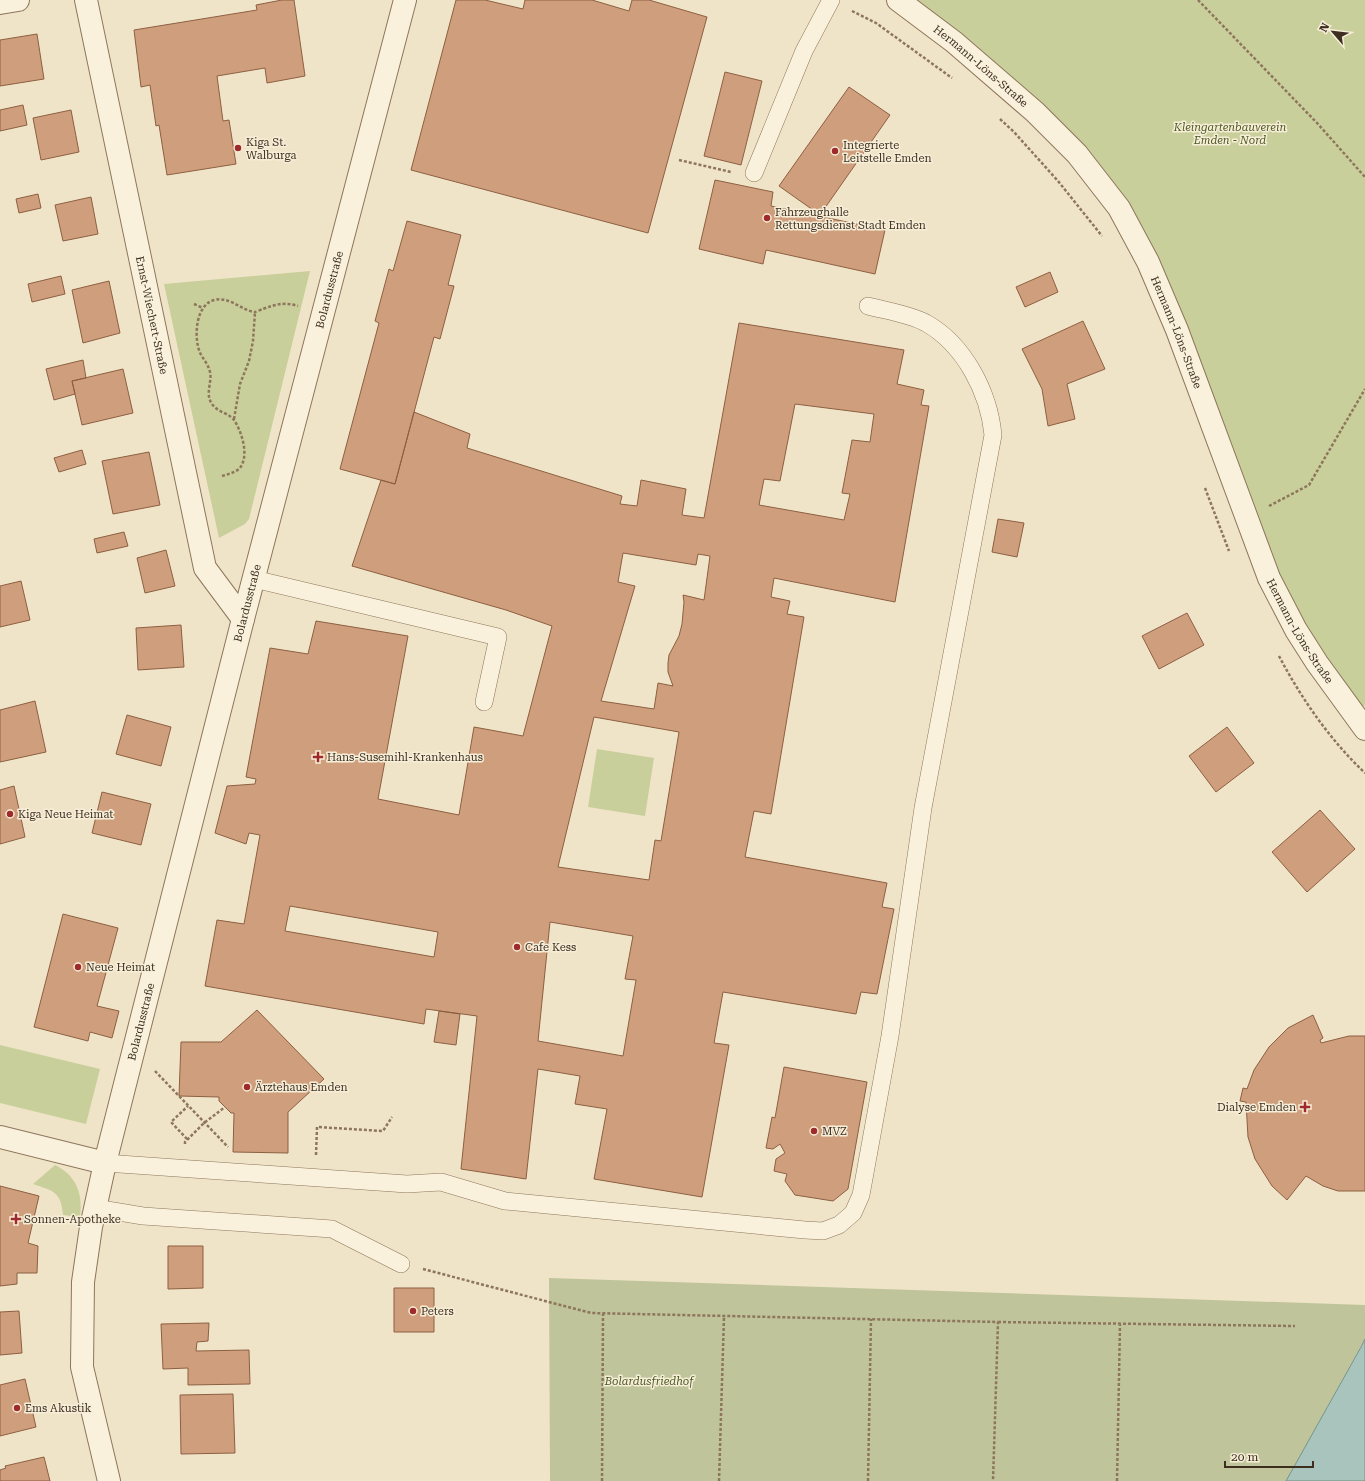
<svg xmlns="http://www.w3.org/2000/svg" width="1365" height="1481" font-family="'Roboto Serif',serif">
  <rect width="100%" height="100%" fill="#f0e4c8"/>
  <path fill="#c9cf9b" d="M898,0H1365V705L1354,716L1317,663L1235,486L1102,184Z
    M310,271L249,519L245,524L219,538L164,284Z
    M597,749L654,758L645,816L588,807Z
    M0,1045L100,1069L86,1124L0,1103Z
    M55,1165C77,1176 83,1194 80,1217L63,1215C61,1191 53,1191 33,1184Z"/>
  <path fill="#bfc49a" d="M549,1278L1365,1305V1339L1286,1481H550Z"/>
  <path fill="#a9c4bc" stroke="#6f938a" d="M1365,1339V1481H1286L1361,1347Z"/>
  <path fill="#cf9f7d" stroke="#8d5f41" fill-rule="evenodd" d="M282,0H294L305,76L267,83L265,68L217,76L223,121L229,120L236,164L167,175L159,125L156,126L150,85L141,87L134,30L257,10L256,5Z
    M456,0H485L523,9L525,0H592L629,11L632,0H649L707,17L648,233L411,170Z
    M37,34L44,79L0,86V40Z
    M725,72L762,81L741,165L704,156Z
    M849,87L890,115L820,215L779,186Z
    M23,105L27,125L0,131V110Z
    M71,110L79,152L41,160L33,118Z
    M715,180L773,192L771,206L885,230L875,274L766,250L763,264L699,249Z
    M38,194L41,208L19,213L16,199Z
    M91,197L98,234L63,241L55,205Z
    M407,221L461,235L448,285L454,286L440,339L434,337L395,484L340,469L379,323L375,321L389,269L393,271Z
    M1050,272L1058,292L1025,307L1016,287Z
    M61,276L65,294L32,302L28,284Z
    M109,281L120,333L83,343L72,290Z
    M1083,321L1105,369L1067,384L1075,419L1048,426L1042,389L1022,349Z
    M739,323L904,350L897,384L924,390L921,405L929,406L895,602L774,578L771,597L790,601L787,614L804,617L771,814L754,811L745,857L887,883L882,907L894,909L877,994L861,992L856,1014L723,992L714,1043L729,1045L702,1197L594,1179L607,1109L575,1104L580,1076L538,1069L526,1179L461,1169L477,1016L426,1009L424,1024L205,986L217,920L244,924L260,835L249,833L246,844L215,833L227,786L255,784L256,779L246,777L270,648L308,654L316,621L408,636L378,799L459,815L474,727L523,736L552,626L506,610L352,566L381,480L395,484L414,412L470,434L467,448L622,496L620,504L637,506L641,480L686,489L682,515L704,518ZM795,404L874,414L870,442L852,440L842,493L850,494L844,520L759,505L764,479L780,481ZM623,553L696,565L698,554L710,556L704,600L683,595L684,602L682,624L679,636L669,655L668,663V672L673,686L658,683L654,709L601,701L635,586L618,582ZM594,717L679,732L661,841L655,840L649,880L558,867ZM290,906L438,932L434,957L285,931ZM550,922L633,936L625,979L636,980L623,1056L538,1041Z
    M83,360L86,378L72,381L75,394L54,400L46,369Z
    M123,369L133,413L82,425L72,381Z
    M82,450L86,464L59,472L54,458Z
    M149,452L160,505L113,514L102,461Z
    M998,519L1024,523L1017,557L992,552Z
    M124,532L128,546L97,553L94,539Z
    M166,550L175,586L145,593L137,558Z
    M21,581L30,620L0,627V586Z
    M1187,613L1204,645L1159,669L1142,636Z
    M181,625L184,667L138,670L136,628Z
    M35,701L46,752L0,762V710Z
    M127,715L171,727L161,766L116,754Z
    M1227,727L1254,763L1216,792L1189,756Z
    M14,786L25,837L0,844V790Z
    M102,792L151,804L141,845L92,833Z
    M1320,810L1355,849L1307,892L1272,852Z
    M63,914L118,928L97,1006L119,1011L112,1038L90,1032L88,1041L34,1027Z
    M257,1010L324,1079L288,1112V1153L233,1152L234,1113H231L219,1101V1097L179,1096L181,1042H221Z
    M439,1011L460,1014L456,1045L434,1042Z
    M1313,1015L1323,1038L1320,1040L1321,1043L1349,1036H1365V1191H1338L1323,1186L1306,1176L1287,1200L1272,1186L1255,1159L1248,1137L1246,1102L1240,1101L1243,1088L1247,1089L1254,1070L1269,1047L1288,1028Z
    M784,1067L867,1082L848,1189L833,1201L795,1195L785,1181L787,1174L774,1171L776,1159L785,1153L780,1144L773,1149L766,1148L772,1117L775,1118Z
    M0,1186L39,1196L28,1243L38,1246L37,1273H17V1284L0,1286Z
    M168,1246H203V1288L168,1289Z
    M394,1288H434V1332H394Z
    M19,1311L22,1353L0,1355V1312Z
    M209,1323L208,1341L197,1342L196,1351L249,1350L250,1384L188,1385V1368L163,1369L161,1324Z
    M25,1379L36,1427L0,1436V1385Z
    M233,1394L235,1453L181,1454L180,1395Z
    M44,1457L50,1481H0V1470L6,1468L5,1466Z"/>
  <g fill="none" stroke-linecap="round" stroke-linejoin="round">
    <defs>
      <path id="service" d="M754,173L804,51L831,0
        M254,579L498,637L484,702
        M105,1163L407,1184L441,1182L505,1201L805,1230L823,1231L839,1225L853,1213L861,1195L890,1036L923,808L993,435C989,393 965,345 926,323C909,314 887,311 868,306
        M95,1208L143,1216L332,1229L401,1264"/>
      <g id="minor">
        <path id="s1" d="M86,0L205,568L243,619"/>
        <path id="s2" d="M898,0L954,42L1035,112L1077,154L1119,208L1148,262L1177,330L1269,578L1296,630L1317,663L1365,729"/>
        <path d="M0,3L18,0"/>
        <path d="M0,1137L105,1163"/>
        <path id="s3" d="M109,1481L82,1367L83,1282L91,1227L105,1163L243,619L405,0"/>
      </g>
    </defs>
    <use href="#service" stroke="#8d765c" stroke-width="18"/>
    <use href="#minor" stroke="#8d765c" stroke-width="24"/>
    <path stroke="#8d765c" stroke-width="2.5" stroke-dasharray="3 2" stroke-linecap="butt" d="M1198,0L1318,124L1365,177
      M852,11L876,23L952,78
      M1000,119L1014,132L1058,181L1102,236
      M679,160L731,172
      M194,304L203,308
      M234,419L240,384L249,361L253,341L255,312
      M222,476C228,474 234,473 239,469C250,457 242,432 234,420C229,413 217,412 212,404C204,393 214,380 209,369C207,362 201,357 199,350C194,335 196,305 214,300C230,296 242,311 255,312C257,312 261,309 263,309C276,304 285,302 298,306
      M1205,488L1229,551
      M1269,506L1309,485L1365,389
      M1279,656C1301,698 1330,740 1365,773
      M155,1071L228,1147
      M187,1139L171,1122L188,1106
      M185,1144V1142L204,1123L225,1107
      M316,1155L317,1127L383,1131L392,1117
      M423,1269L591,1313L998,1322L993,1481
      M998,1322L1295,1326
      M602,1481L603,1314
      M719,1481L724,1316
      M868,1481L871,1319
      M1117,1481L1120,1324"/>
    <use href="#service" stroke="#faf1dc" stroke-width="17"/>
    <use href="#minor" stroke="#faf1dc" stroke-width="22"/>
  </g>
  <g fill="#9e2a2b" stroke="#f7eed8" stroke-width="1.5">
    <circle cx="238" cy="148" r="4"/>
    <circle cx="835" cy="151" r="4"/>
    <circle cx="767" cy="218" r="4"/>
    <path d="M316 751h4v4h4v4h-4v4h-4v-4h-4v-4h4z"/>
    <circle cx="10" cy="814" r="4"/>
    <circle cx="517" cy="947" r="4"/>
    <circle cx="78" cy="967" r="4"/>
    <circle cx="247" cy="1087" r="4"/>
    <path d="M1303 1101h4v4h4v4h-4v4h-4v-4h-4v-4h4z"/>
    <circle cx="814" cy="1131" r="4"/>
    <path d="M14 1213h4v4h4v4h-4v4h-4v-4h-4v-4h4z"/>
    <circle cx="413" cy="1311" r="4"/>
    <circle cx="17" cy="1408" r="4"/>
  </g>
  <g text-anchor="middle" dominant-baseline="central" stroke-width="3" stroke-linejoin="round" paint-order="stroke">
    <g font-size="11" fill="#3d2e20" stroke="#f7eed8">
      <text stroke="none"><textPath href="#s2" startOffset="106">Hermann-Löns-Straße</textPath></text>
      <text stroke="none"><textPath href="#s3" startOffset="1225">Bolardusstraße</textPath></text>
      <text stroke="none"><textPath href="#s1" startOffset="322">Ernst-Wiechert-Straße</textPath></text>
      <text stroke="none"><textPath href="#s2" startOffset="442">Hermann-Löns-Straße</textPath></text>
      <text stroke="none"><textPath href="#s3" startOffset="901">Bolardusstraße</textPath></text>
      <text stroke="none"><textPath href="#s2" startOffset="766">Hermann-Löns-Straße</textPath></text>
      <text stroke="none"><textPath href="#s3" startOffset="469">Bolardusstraße</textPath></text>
    </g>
    <g font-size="11" font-style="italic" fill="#4d5a26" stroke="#f7eed8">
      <text x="1230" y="127">Kleingartenbauverein<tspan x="1230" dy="13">Emden - Nord</tspan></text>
      <text x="649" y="1381">Bolardusfriedhof</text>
    </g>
    <g font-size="11" fill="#3d2e20" stroke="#f7eed8" text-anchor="start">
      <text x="246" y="142">Kiga St.<tspan x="246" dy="13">Walburga</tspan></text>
      <text x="843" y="145">Integrierte<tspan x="843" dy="13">Leitstelle Emden</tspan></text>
      <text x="775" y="212">Fahrzeughalle<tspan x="775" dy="13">Rettungsdienst Stadt Emden</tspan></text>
      <text x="327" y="757">Hans-Susemihl-Krankenhaus</text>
      <text x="18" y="814">Kiga Neue Heimat</text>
      <text x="525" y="947">Cafe Kess</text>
      <text x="86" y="967">Neue Heimat</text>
      <text x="255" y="1087">Ärztehaus Emden</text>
      <text x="1296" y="1107" text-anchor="end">Dialyse Emden</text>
      <text x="822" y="1131">MVZ</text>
      <text x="24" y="1219">Sonnen-Apotheke</text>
      <text x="421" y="1311">Peters</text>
      <text x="25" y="1408">Ems Akustik</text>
    </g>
  </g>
  <g transform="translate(1333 32) rotate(298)" stroke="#f7eed8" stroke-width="3" paint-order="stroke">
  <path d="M0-3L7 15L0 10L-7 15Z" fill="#3d2e20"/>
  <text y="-6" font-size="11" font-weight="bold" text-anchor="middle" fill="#3d2e20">N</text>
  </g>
  <path d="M1225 1461v6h88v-6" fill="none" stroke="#3d2e20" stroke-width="2"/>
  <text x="1231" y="1461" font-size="12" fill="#3d2e20" stroke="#f7eed8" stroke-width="3" paint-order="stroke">20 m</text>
</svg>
